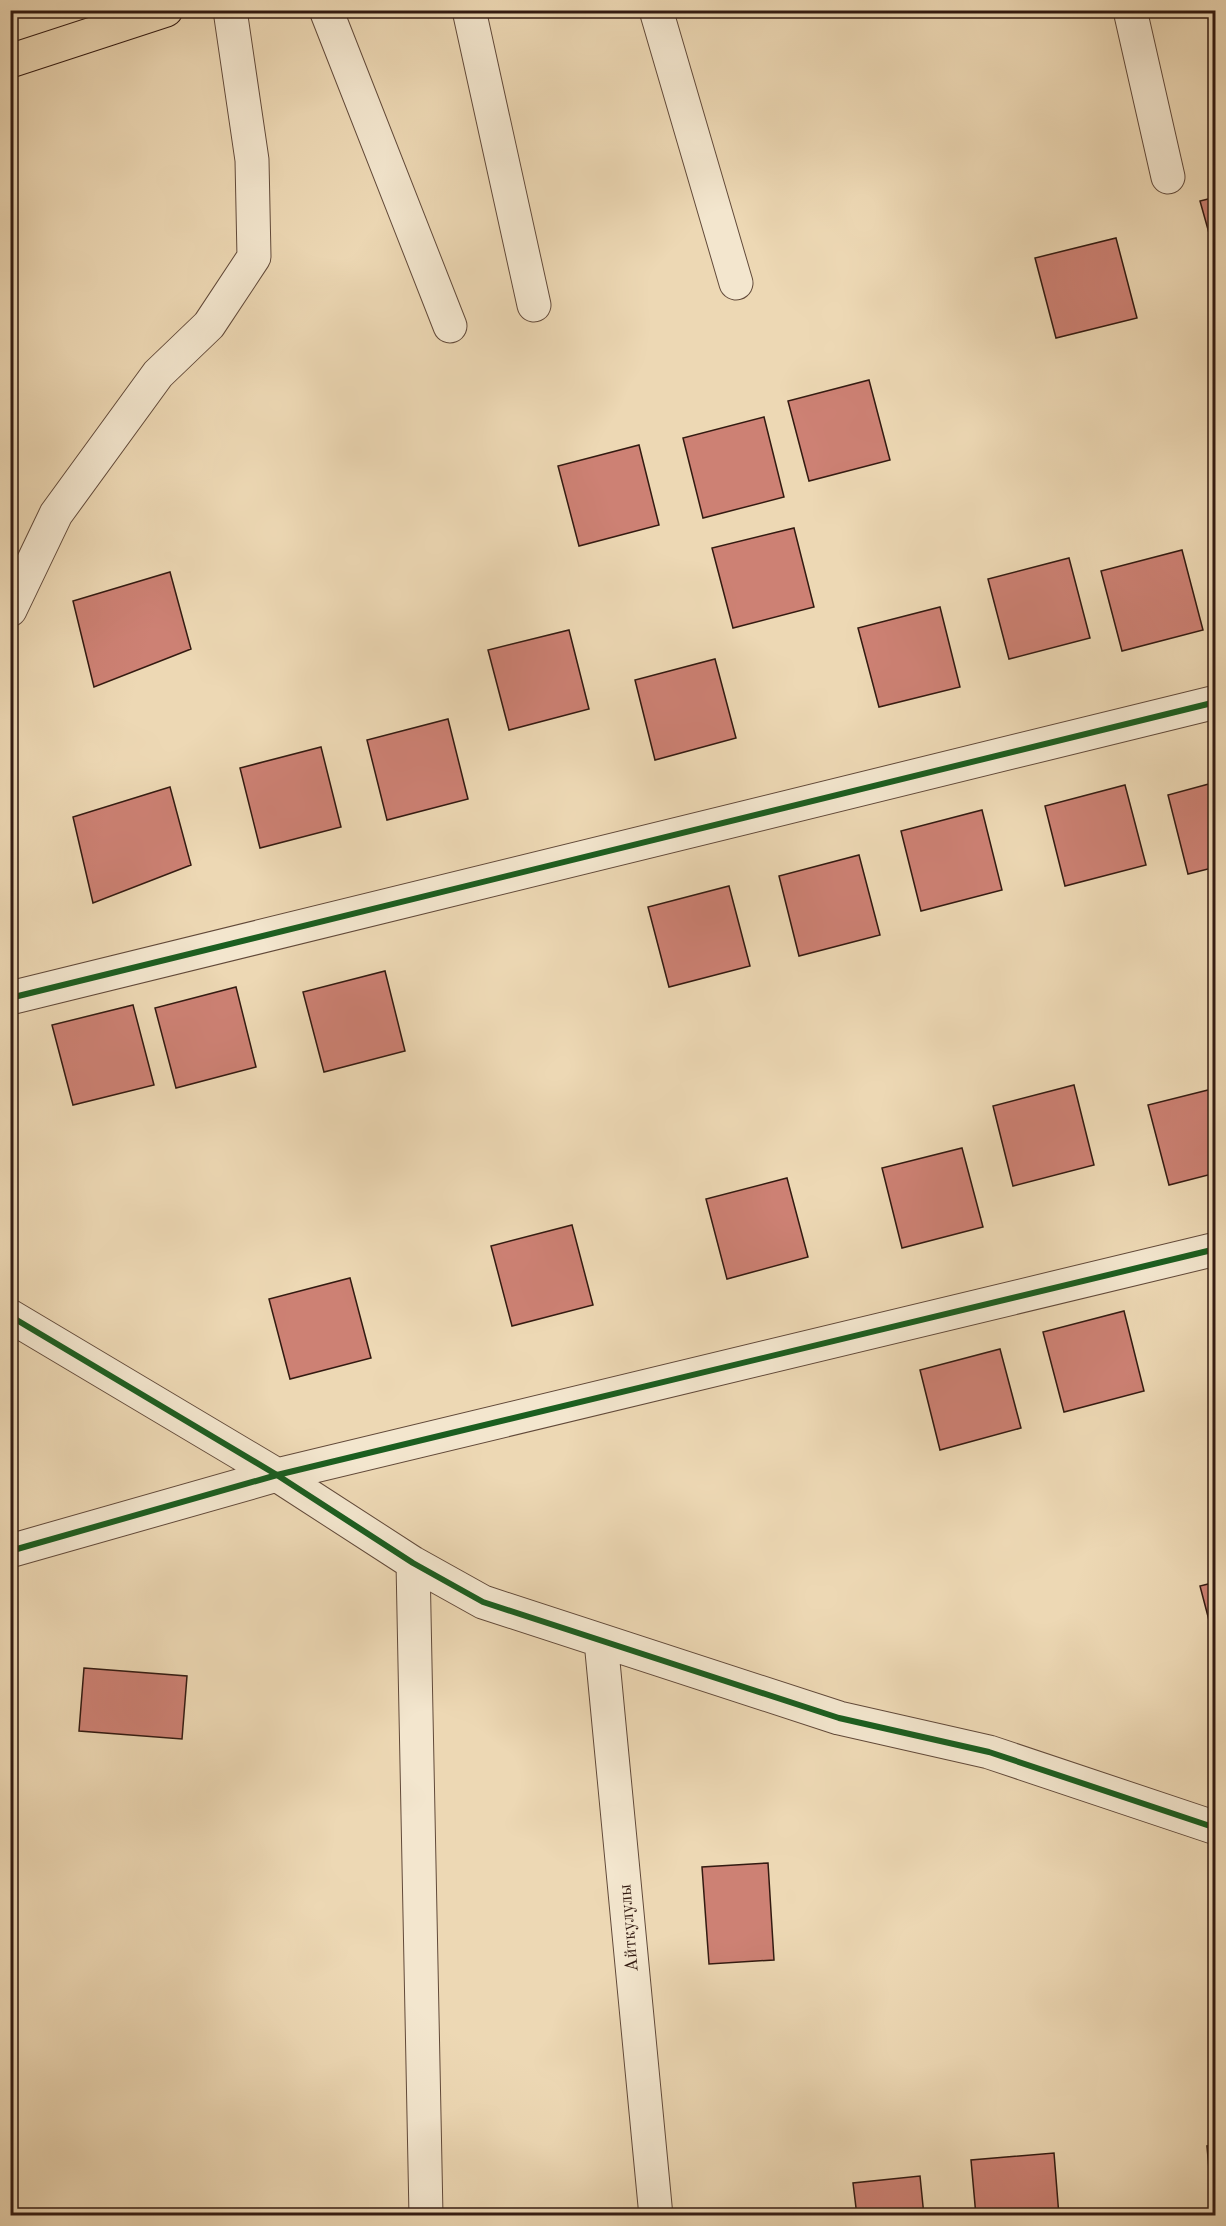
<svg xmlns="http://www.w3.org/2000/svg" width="1226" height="2226" font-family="'Old Standard TT',serif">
  <rect width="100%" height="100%" fill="#edd8b4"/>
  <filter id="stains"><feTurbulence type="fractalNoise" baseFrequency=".00333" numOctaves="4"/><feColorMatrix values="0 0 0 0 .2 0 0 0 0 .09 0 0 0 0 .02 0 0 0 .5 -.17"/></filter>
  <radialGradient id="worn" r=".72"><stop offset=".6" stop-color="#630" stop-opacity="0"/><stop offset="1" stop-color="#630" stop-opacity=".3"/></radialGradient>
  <path fill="#cd8174" stroke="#331a11" stroke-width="1.5" d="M1216,197V258L1200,201Z
    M1116,238L1137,318L1056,338L1035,258Z
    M869,380L890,460L809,481L788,401Z
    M764,417L784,497L703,518L683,438Z
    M639,445L659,525L579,546L558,466Z
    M794,528L814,607L733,628L712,548Z
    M1182,550L1203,630L1122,651L1101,571Z
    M1069,558L1090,638L1009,659L988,579Z
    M170,572L191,649L94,687L73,601Z
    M940,607L960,687L879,707L858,628Z
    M569,630L589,709L509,730L488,650Z
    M715,659L736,738L655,760L635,680Z
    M448,719L468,799L387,820L367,740Z
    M321,747L341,827L260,848L240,768Z
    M1216,782V867L1188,874L1168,795Z
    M1125,785L1146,865L1065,886L1045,806Z
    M170,787L191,865L93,903L73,817Z
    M982,810L1002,890L921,911L901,831Z
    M859,855L880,935L799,956L779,876Z
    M729,886L750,966L669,987L648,907Z
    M385,971L405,1051L324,1072L303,992Z
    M236,987L256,1067L176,1088L155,1008Z
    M133,1005L154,1085L73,1105L52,1025Z
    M1074,1085L1094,1165L1013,1186L993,1106Z
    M1216,1088V1173L1169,1185L1148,1105Z
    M962,1148L983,1227L902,1248L882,1168Z
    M787,1178L808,1257L727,1279L706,1199Z
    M572,1225L593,1305L512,1326L491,1246Z
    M350,1278L371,1358L290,1379L269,1299Z
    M1124,1311L1144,1391L1064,1412L1043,1332Z
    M1000,1349L1021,1428L940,1450L920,1370Z
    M1216,1582V1647L1200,1586Z
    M84,1668L187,1676L182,1739L79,1731Z
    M768,1863L774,1960L709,1964L702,1867Z
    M1216,2145V2216H1213L1207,2146Z
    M1054,2153L1059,2216H976L971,2160Z
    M920,2176L924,2216H857L853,2183Z"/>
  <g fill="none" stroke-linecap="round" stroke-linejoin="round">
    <defs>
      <path id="minor" d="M326,10L450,326
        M469,10L534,305
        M656,10L736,283
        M1130,10L1168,177
        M10,610L56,514L158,374L209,325L254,257L252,160L230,10
        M10,998L1216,702
        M10,1316L277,1475L413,1563L483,1602L839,1718L989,1752L1216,1828
        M10,1551L277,1475L1216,1249
        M413,1563L426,2216
        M601,1641L656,2216"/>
      <path id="major" d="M10,61L166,10"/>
    </defs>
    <use href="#minor" stroke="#624a3a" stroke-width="35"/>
    <use href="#major" stroke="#331a11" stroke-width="35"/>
    <use href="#minor" stroke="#f3e6ce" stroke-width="33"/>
    <use href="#major" stroke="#edd8b4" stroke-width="33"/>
    <defs>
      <path id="cycleway" d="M10,998L1216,702
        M10,1316L277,1475L413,1563L483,1602L839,1718L989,1752L1216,1828
        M10,1551L277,1475L1216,1249"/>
    </defs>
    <use href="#cycleway" stroke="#f3e6ce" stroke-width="10"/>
    <use href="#cycleway" stroke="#1b5e20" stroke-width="6"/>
  </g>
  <g text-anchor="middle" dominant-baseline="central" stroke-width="6" stroke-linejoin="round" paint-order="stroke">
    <g font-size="18" fill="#331a11" stroke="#f3e6ce">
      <text transform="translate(629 1928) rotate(-95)">Айткулулы</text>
    </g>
  </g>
  <rect width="1226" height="2226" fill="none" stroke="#edd8b4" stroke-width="36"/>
  <rect x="12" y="12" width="1202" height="2202" fill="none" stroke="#331a11" stroke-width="3"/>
  <rect x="18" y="18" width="1190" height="2190" fill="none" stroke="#331a11" stroke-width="1.5"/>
  <rect width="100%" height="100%" filter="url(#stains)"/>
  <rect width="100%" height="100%" fill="url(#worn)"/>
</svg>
